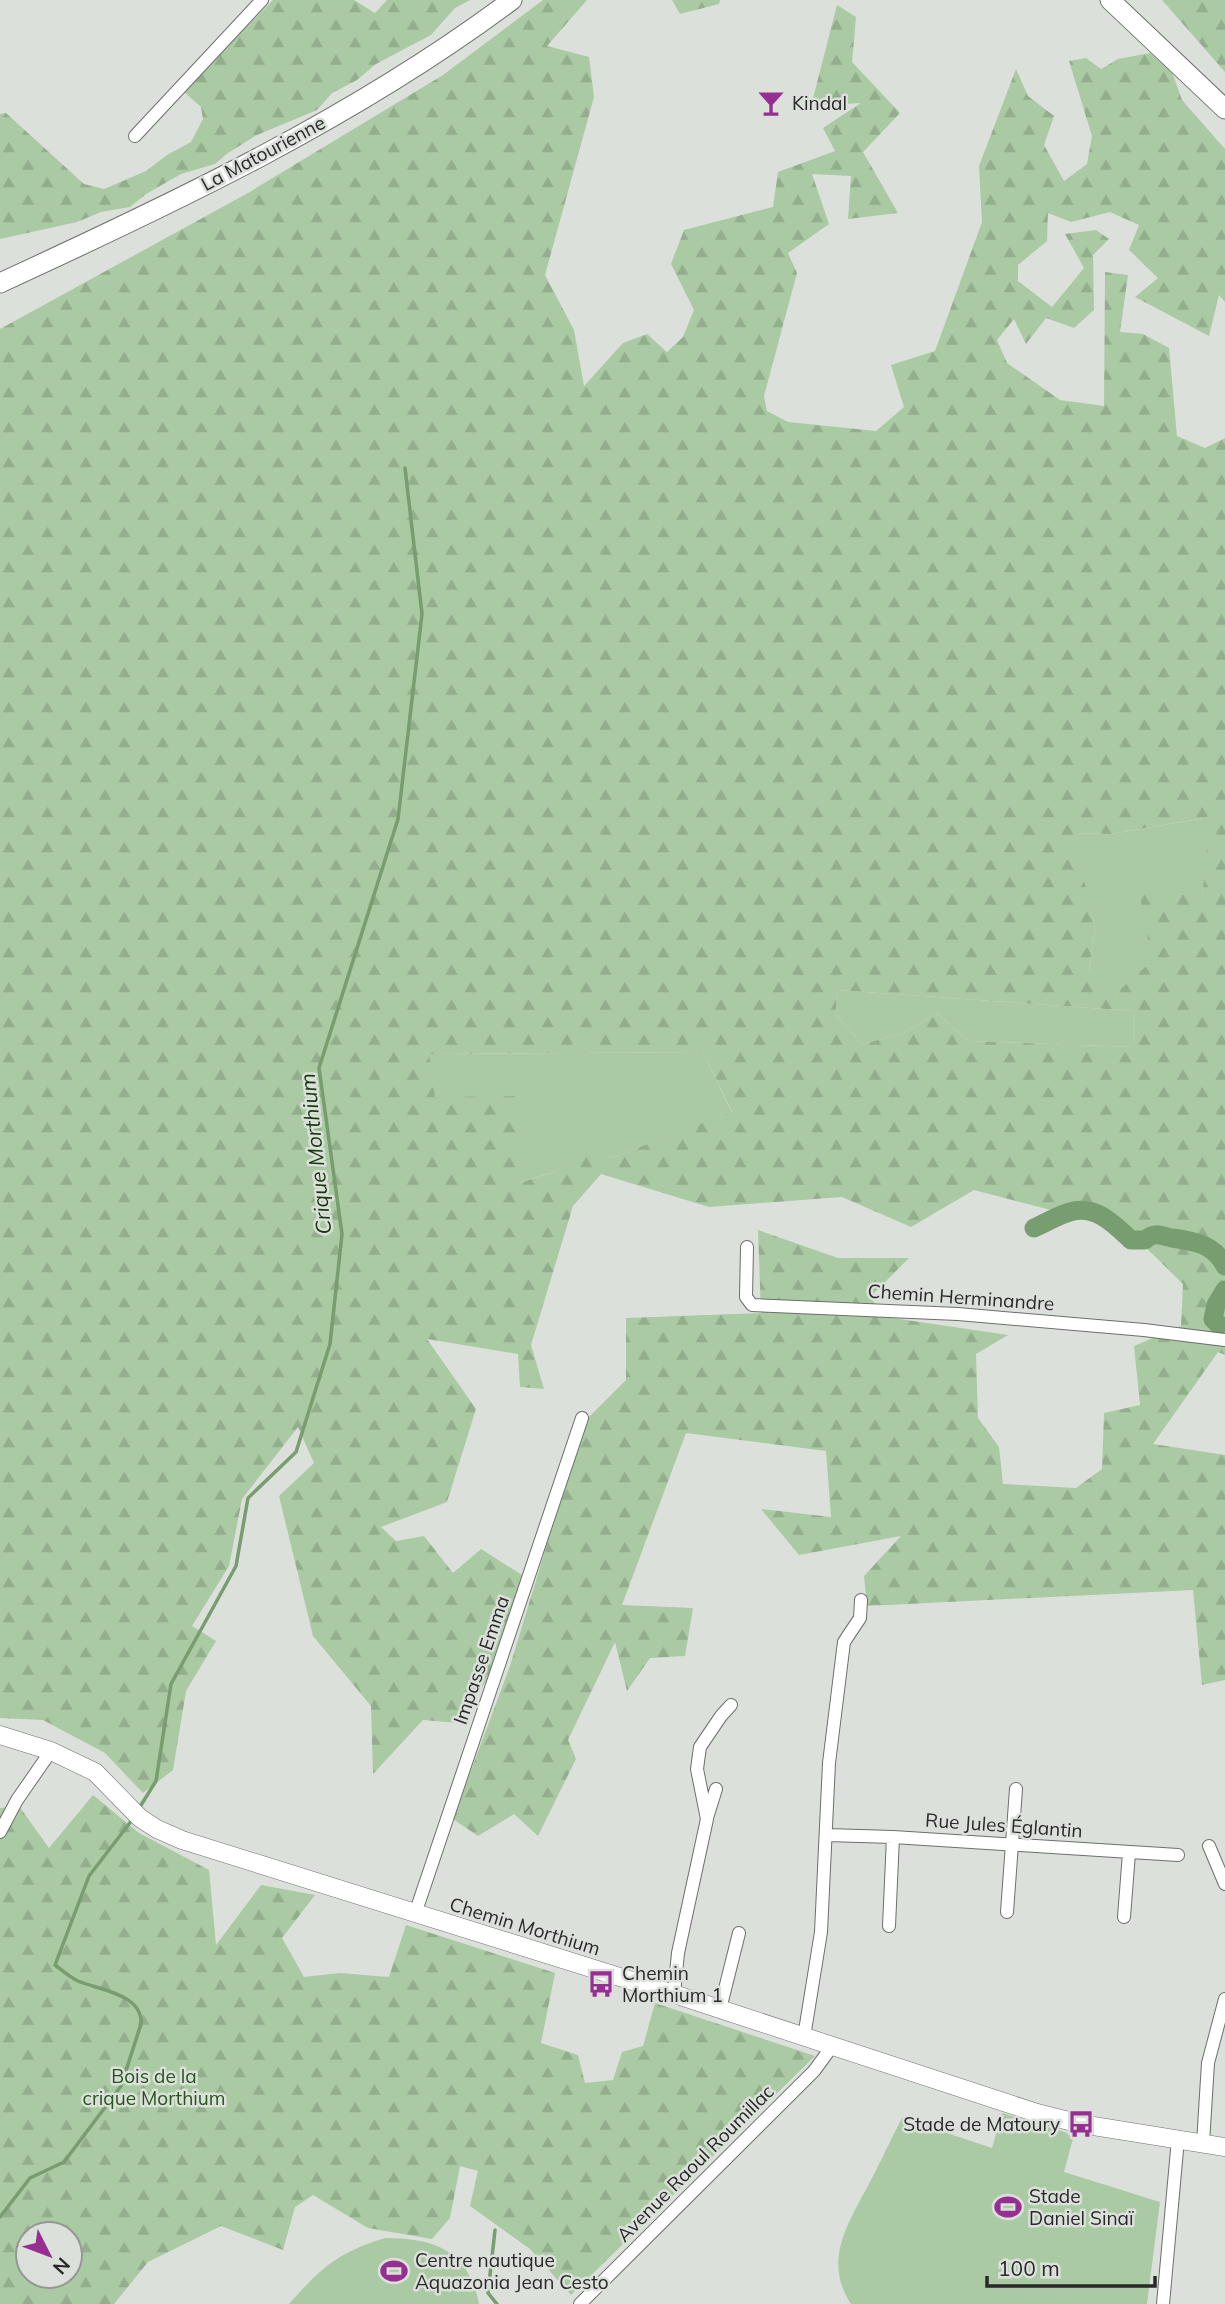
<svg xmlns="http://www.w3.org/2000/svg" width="1225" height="2304" font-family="Mulish,sans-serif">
  <defs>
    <pattern id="forest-firs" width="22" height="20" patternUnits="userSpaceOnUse" patternTransform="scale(1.75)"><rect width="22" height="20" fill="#aacaa3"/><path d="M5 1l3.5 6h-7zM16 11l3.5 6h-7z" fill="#92ae8c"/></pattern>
  </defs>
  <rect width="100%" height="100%" fill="#dce0db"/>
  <path fill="#aacaa3" d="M1211,817L1202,900L1153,961L1113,996L1089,971L1095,928L1072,833L1111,834Z
    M837,990L1134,1011L1133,1047L968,1041L937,1013L902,1034L862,1044L836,1015Z
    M703,1052L732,1113L611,1158L581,1139L557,1171L518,1183L434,1097L428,1054Z
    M1002,2113L1074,2135L1064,2172L1160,2202L1147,2304H851C822,2260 849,2222 870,2182C881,2161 891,2139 902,2118L992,2148Z
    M385,2238C435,2238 469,2251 479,2304H289C322,2267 337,2253 385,2238Z"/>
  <path fill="url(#forest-firs)" fill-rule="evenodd" d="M273,0H354L375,13L387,0H470L455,8L431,35L376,64L357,80L332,93L317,110L257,135L228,153L215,164L181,174L146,194L130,207L101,212L77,222L0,239V114L6,113L84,184L104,189L146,171L167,155L191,142L203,119L201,107L183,91Z
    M543,0H587L547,46L589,57L594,97L545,275L574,330L584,386L623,343L647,334L667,352L683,337L694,310L671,264L684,230L773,207L778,172L835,151L823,128L861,103L811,106L837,5L856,17L852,62L900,113L863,152L898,213L848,219L851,176L812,174L829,224L788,253L797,273L764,396L767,411L788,422L876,431L904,407L891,365L935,351L982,222L979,166L1016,69L1028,96L1054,116L1044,145L1064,181L1087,164L1092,136L1069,61L1086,58L1101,69L1118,59L1150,53L1172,72L1182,100L1225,149V302L1219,295L1209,336L1135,297L1158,278L1129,250L1139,225L1110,212L1071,222L1048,213L1047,241L1018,265V281L1052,307L1084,268L1065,234L1096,230L1109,239L1093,255L1094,310L1074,328L1046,318L1026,344L1014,319L997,340L1007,363L1060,400L1104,406L1105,272L1128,275L1120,332L1143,334L1169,348L1177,436L1205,448L1225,438V1355L1218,1352L1153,1444L1225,1455V1680L1202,1685L1193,1590L867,1606L864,1576L901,1536L799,1555L761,1509L831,1517L826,1451L686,1433L622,1605L693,1608L685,1656L650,1658L627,1691L615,1642L568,1740L576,1759L538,1836L514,1814L478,1836L453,1819L510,1666L584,1422L626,1380V1318L761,1313L758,1230L838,1258H909L870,1297L886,1317L1008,1335L976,1354L978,1418L999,1447L1003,1484L1076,1488L1102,1469L1104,1413L1140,1405L1134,1346L1181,1326L1183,1284L1128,1230L974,1190L911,1227L842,1197L709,1207L601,1174L573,1206L531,1345L544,1389L520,1387L518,1354L427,1339L476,1409L447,1502L381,1527L396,1541L424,1536L453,1573L481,1549L522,1575L492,1672L458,1723L423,1720L373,1774L371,1706L313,1636L279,1496L314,1463L298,1427L242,1499L229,1566L192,1626L216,1641L186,1691L173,1770L143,1793L105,1753L43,1720L0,1718V329L248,193L443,75ZM1210,817L1202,899L1138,885L1152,961L1114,995L1089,971L1095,928L1073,833L1111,834ZM837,990L1134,1011L1133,1047L968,1041L937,1013L902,1034L862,1044L836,1015ZM703,1052L732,1112L611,1158L581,1138L557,1171L519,1183L523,1096L435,1097L429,1054Z
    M672,0H720L719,4L680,14Z
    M1162,0H1225V72Z
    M93,1795L139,1833L209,1870L216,1945L261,1885L315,1895L282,1938L304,1977L340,1973L389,1977L406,1925L555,1973L541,2043L578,2055L585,2083L613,2080L622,2052L643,2046L655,2003L815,2056L571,2295L530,2249L470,2206L478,2171L460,2166L450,2218L432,2239L368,2228L313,2195L295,2207L283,2250L221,2226L148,2262L114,2304H0V1808L19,1806L49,1848ZM28,2234H70V2276H28Z"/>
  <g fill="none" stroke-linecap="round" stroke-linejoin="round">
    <path stroke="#789d70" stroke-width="3.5" d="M138,1810L156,1781L171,1684L236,1566L248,1498L296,1452L330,1344L342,1234L319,1068L398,819L422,614L405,468
      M0,2217L30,2178L64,2162L121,2086L141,2024C143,1994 99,1990 78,1981C69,1977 62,1970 55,1965L89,1876L132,1820
      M495,2230L488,2293L497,2304"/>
    <path stroke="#789d70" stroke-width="19" d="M1034,1228C1046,1223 1058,1215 1070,1212C1095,1204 1114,1224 1131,1240H1145C1155,1231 1161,1236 1172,1238C1194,1241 1214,1244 1225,1266
      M1219,1325L1213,1319L1216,1305L1225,1290"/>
    <defs>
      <path id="street" d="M135,136L262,0
        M747,1247L746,1297L752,1305L958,1314L1144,1330L1225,1340
        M707,1818L716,1789
        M0,1832L17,1800L51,1751
        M827,1835L893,1837L1178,1855
        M1209,1846L1225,1884
        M1007,1912L1016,1789
        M415,1914L582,1418
        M1124,1917L1129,1853
        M889,1926L893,1837
        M674,1994L678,1953L707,1819L697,1769L700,1747L721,1716L731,1705
        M720,2009L739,1933
        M804,2037L821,1932L829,1763L844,1642L860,1618L861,1600
        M1203,2143L1208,2063L1225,1999
        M580,2304L814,2071L833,2045
        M1163,2304L1178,2139"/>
      <path id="secondary" d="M0,1735L51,1751L95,1772L140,1818L157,1829L182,1840L674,1994L1037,2113L1081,2124L1225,2147"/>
      <path id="primary" d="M1110,0L1225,109
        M0,283C176,202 356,117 512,0"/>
    </defs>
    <use href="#street" stroke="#6c6f6b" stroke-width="14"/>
    <use href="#secondary" stroke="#6c6f6b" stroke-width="19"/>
    <use href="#primary" stroke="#6c6f6b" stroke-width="21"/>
    <use href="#street" stroke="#fff" stroke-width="12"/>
    <use href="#secondary" stroke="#fff" stroke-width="18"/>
    <use href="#primary" stroke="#fff" stroke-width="19"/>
  </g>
  <defs>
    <symbol id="bar-bare" viewBox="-9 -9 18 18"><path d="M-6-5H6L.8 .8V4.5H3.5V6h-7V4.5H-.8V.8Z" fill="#972f92" stroke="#dce0db" stroke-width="2.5" paint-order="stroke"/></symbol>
    <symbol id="bus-bare" viewBox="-9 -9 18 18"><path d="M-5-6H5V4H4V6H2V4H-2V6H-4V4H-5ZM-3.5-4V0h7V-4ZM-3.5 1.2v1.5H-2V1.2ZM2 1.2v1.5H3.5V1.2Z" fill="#972f92" stroke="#dce0db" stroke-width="2.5" paint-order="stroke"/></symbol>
    <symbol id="stadium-bare" viewBox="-9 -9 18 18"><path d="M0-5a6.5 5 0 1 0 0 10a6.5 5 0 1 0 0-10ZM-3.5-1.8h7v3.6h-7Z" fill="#972f92" stroke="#dce0db" stroke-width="2.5" paint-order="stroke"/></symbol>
  </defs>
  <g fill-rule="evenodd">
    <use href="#bar-bare" x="752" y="84" width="38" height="38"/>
    <use href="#bus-bare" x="582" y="1965" width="38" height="38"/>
    <use href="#bus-bare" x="1062" y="2105" width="38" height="38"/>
    <use href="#stadium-bare" x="989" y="2188" width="38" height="38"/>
    <use href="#stadium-bare" x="375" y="2252" width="38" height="38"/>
  </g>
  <g text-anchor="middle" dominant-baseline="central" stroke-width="5" stroke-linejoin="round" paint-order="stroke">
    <g font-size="19" fill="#282928" stroke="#dce0db" text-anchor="start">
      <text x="792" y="103">Kindal</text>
      <text x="622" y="1973">Chemin<tspan x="622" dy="22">Morthium 1</tspan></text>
      <text x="1060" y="2124" text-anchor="end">Stade de Matoury</text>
      <text x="1029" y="2196">Stade<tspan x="1029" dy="22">Daniel Sinaï</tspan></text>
      <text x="415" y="2260">Centre nautique<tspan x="415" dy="22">Aquazonia Jean Cesto</tspan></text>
    </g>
    <g font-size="19" fill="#282928" stroke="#dce0db">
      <text transform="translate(263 153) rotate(-28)">La Matourienne</text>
      <text transform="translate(961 1297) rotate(4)">Chemin Herminandre</text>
      <text transform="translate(481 1660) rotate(-71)">Impasse Emma</text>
      <text transform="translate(1004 1825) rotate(4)">Rue Jules Églantin</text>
      <text transform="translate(525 1926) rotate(17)">Chemin Morthium</text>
      <text transform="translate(695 2163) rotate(-45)">Avenue Raoul Roumillac</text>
    </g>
    <g font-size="19" fill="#255719" stroke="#dce0db">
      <text x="154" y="2076">Bois de la<tspan x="154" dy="22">crique Morthium</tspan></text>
    </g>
    <g font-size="21" font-style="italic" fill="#133809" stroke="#dce0db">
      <text transform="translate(315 1154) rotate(-96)">Crique Morthium</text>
    </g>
  </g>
  <g transform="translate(49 2255) rotate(132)"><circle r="33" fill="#dce0db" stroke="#949793" stroke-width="2"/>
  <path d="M0-5L12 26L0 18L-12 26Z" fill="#972f92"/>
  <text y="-10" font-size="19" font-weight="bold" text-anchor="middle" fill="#282928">N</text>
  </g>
  <path d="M987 2276v10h168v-10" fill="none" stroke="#282928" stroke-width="3.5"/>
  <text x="998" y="2276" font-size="21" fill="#282928" stroke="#dce0db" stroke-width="5" paint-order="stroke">100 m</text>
</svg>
